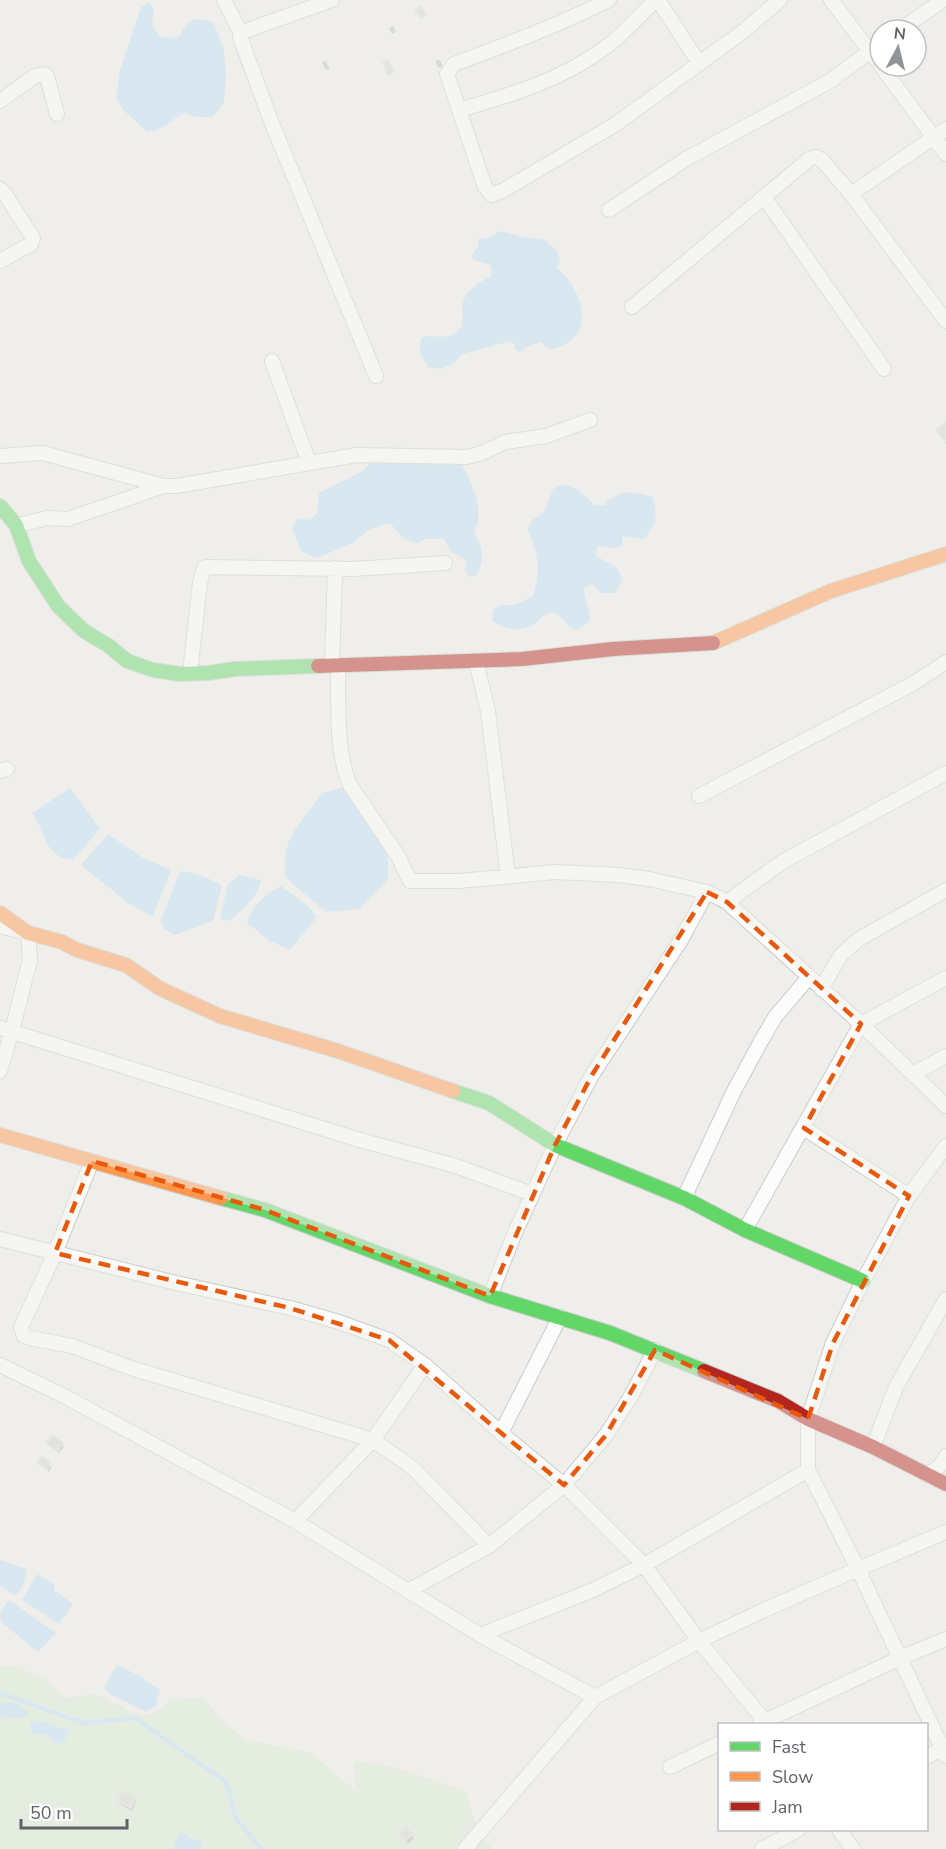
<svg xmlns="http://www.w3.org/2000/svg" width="946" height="1849" font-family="'Nunito Sans',sans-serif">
  <rect width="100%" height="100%" fill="#efeeea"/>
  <path fill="#d8ebd6" d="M15,1666L46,1680L65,1698L94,1694L139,1715L157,1713L169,1700L203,1697L218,1716L244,1739L311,1753L355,1790L354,1761L391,1766L466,1791L478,1834L493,1849H0V1667Z"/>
  <path fill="#bfe0f9" d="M149,3L154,9L152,24L160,37L173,38L181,35C186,17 199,16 214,23L224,50L226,76L224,103L213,117H196L184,113C166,122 170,128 147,132L122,109L116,98L120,70L141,7Z
    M500,231L523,237L543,239L557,250L560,260L557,268C586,292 597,341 550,349L540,342L527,347L520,352L515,350V344L510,341L463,354L452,364L441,369L428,367L420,353L421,338C432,333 446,341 457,332C466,324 461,316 462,306C465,291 477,282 491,277L492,269L489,264L473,260L472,254L478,247V239L488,238Z
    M422,449L436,458L456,453C467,476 488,507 474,531C483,549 486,558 476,576L469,577L465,570L467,561L450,551L444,539H425L417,543L404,539L390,523L370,529L353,543L317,558L302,552L292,529L297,518L309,520L317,514L319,493L363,471L375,456Z
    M562,484L579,490L595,505H604C618,489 634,491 653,497C658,518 657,522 644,539L623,536L622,546L610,548L597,546L596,556L616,567L623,579L615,593H601L593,584L584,588C584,600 591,608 589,622L576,631C566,626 565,619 554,612C545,614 544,615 538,621C524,634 506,630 492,621L493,610L500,605H515L533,596C541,568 539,556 527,529L532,520L544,512L553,489Z
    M70,788L100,829L73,860C43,856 47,834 32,813Z
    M341,788L358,796L381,827L388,854V879L359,909L326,912L286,878C280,835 301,826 322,793Z
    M108,834L143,858L171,870L153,917L128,903L81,865Z
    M180,871C195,873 209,877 222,886L213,921L175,935L164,929L161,920Z
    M239,875L261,880C258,897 242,911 228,921L220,919L228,884Z
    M281,886L307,905L317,917L290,950L270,941L247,923C249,909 268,892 281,886Z
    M0,1560L27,1569L24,1584L16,1596L0,1586Z
    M37,1574L54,1584V1590L73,1604L59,1624L22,1600Z
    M9,1600L56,1633L38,1652L1,1622L0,1612Z
    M117,1665L138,1675L160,1690L156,1706L146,1712L110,1694L104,1687Z
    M10,1702L19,1704L29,1713L20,1719L0,1716V1703Z
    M35,1720L70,1730L64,1742L55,1744L47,1735L32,1733L30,1724Z
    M180,1832L203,1843L200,1849H173Z"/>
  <path fill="#0003" d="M393,26L396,32L392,34L389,28Z
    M440,60L443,67L438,68L435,61Z
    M325,61L330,68L326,70L322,62Z
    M48,1443L62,1444L64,1447L59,1453Z
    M42,1458L52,1467L49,1472L39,1463Z
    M135,1799L136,1802L132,1811L120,1804L118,1801Z
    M406,1829L414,1838L408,1844L402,1838Z"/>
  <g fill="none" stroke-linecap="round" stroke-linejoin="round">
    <path stroke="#bfe0f9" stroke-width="4.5" d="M0,1693L83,1723L135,1718L226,1782L236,1819L262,1849"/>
  </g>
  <path fill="#d6d5d3" stroke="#deddd9" stroke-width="1.5" d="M421,6L426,15L421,19L415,10Z
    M389,60L394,72L388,75L383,62Z
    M946,422V443L936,430Z
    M53,1435L63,1443L57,1451L46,1443Z
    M42,1456L51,1462L47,1470L37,1463Z
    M122,1791L136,1798L131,1808L117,1801Z
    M406,1827L413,1833L406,1841L398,1835Z"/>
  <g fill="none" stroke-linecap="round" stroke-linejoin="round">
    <defs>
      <path id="street" d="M224,0L241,33
        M332,0L245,31L241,33L240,37L271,121L376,376
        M609,0C558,25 507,45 454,64L447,74L485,187L492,195L504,190L616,124L741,33L780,0
        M658,0L699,63
        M831,0L875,58
        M900,30L943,0
        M881,66L946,154
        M0,101L35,76L44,74L47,76L57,114
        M459,110C511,95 562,80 606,47C625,33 639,15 656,0
        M0,189L5,194L33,238L31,244L0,261
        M851,194L946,129
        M764,197L884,369
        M609,210L686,159L830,81L880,44
        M632,307L801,166L809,159L816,157L822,160L851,194L946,321
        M272,361L309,463
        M0,456L43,453L164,486H176L357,455L467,457L482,453L505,442L546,436L590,420
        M16,526L47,518L68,519L164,486
        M476,661L488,711L508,877
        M332,665L335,568
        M338,665C339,702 335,751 350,785L398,856L410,881H459L555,872L619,875L649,879L707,892L727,902L861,1024L946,1106
        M190,673L200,583L204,568L207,567L353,569L445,563
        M0,771L7,769
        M699,796L914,683L946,662
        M727,902L782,862L946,773
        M0,926L28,933L30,960L12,1031L0,1071
        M821,989L841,955L859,939L946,890
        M0,1028L360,1140L456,1166L532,1194
        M913,1074L946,1056
        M804,1128L909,1196
        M946,1146L909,1196L863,1281L833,1343L808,1419V1470L858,1569L946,1756
        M92,1161L55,1253L21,1327L24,1336L30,1338L72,1346L134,1369L373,1440L413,1468L489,1546
        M684,1198L734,1091L760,1043L775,1017L809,977
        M745,1230L861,1024L946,978
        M0,1239L176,1283L290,1308L339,1322L389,1340L425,1365L501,1433L564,1485L644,1565L699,1641L767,1724
        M490,1296L514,1235L555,1145L592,1075L681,940L707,892
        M0,1365L66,1397L295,1521L480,1635L595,1697
        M501,1433L560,1317
        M873,1447L896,1387L946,1299
        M927,1475L940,1466L946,1456
        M295,1521L373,1440L425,1365
        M408,1591L489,1546L564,1485L606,1435L631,1396L655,1350
        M480,1635L593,1590L644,1565L808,1470
        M759,1724L900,1658L946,1639
        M926,1757L946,1747
        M670,1767L720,1743
        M839,1830L853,1849
        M465,1849L595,1697L699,1641L762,1611L858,1569L946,1532
        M762,1849L798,1830"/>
      <path id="fast" d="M0,506L16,525L29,561L58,606L84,631L109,646L127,661L153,670L180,674L208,673L235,669L318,666
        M453,1091L489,1103L555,1145L684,1198L745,1230L863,1281
        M221,1198L265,1210L490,1296L610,1333L704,1371"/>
      <path id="slow" d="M713,643L831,591L946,554
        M0,913L28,933L62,942L77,950L126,965L159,988L220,1016L338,1051L453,1091
        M0,1135L221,1198"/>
      <path id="jam" d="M318,666L522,659L613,649L713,643
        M704,1371L778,1401L808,1419L873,1447L946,1484"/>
    </defs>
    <use href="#street" stroke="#cbcccc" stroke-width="16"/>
    <use href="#fast" stroke="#cacacb" stroke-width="16"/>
    <use href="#slow" stroke="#cacacb" stroke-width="16"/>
    <use href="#jam" stroke="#cacacb" stroke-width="16"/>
    <use href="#street" stroke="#fdfcfc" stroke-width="14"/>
    <use href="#fast" stroke="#63d668" stroke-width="14"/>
    <use href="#slow" stroke="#ff974d" stroke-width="14"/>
    <use href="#jam" stroke="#b3261e" stroke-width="14"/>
  </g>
  <path d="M0 0H946V1849H0ZM707,892L727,902L861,1024L804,1128L909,1196L833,1343L808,1419L655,1350L606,1435L564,1485L389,1340L290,1308L55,1253L92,1161L265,1210L490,1296L555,1145L592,1075Z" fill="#efeeea" fill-opacity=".55" fill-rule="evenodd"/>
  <path fill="none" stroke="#e8590c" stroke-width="4.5" stroke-dasharray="12 8" stroke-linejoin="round" d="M707,892L727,902L861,1024L804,1128L909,1196L833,1343L808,1419L655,1350L606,1435L564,1485L389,1340L290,1308L55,1253L92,1161L265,1210L490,1296L555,1145L592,1075Z"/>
  <rect x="718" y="1723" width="210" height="108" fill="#ffffff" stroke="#bfc1c3" stroke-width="1.5"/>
  <rect x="730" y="1742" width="30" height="9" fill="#63d668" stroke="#bfc1c3" stroke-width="1.5"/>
  <text x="772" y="1753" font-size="18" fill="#5f6368">Fast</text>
  <rect x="730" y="1772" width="30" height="9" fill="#ff974d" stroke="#bfc1c3" stroke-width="1.5"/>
  <text x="772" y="1783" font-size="18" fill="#5f6368">Slow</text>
  <rect x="730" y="1802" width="30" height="9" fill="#b3261e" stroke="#bfc1c3" stroke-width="1.5"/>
  <text x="772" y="1813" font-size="18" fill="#5f6368">Jam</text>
  <g transform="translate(898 48) rotate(7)"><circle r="28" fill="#ffffff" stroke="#bfc1c3" stroke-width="1.5"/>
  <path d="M0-4.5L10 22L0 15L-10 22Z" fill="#919496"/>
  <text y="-9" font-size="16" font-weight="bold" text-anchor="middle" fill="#5f6368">N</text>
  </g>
  <path d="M21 1819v9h106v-9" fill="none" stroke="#5f6368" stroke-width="3"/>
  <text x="30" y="1819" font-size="18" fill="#5f6368" stroke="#ffffff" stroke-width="4.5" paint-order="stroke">50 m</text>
</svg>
